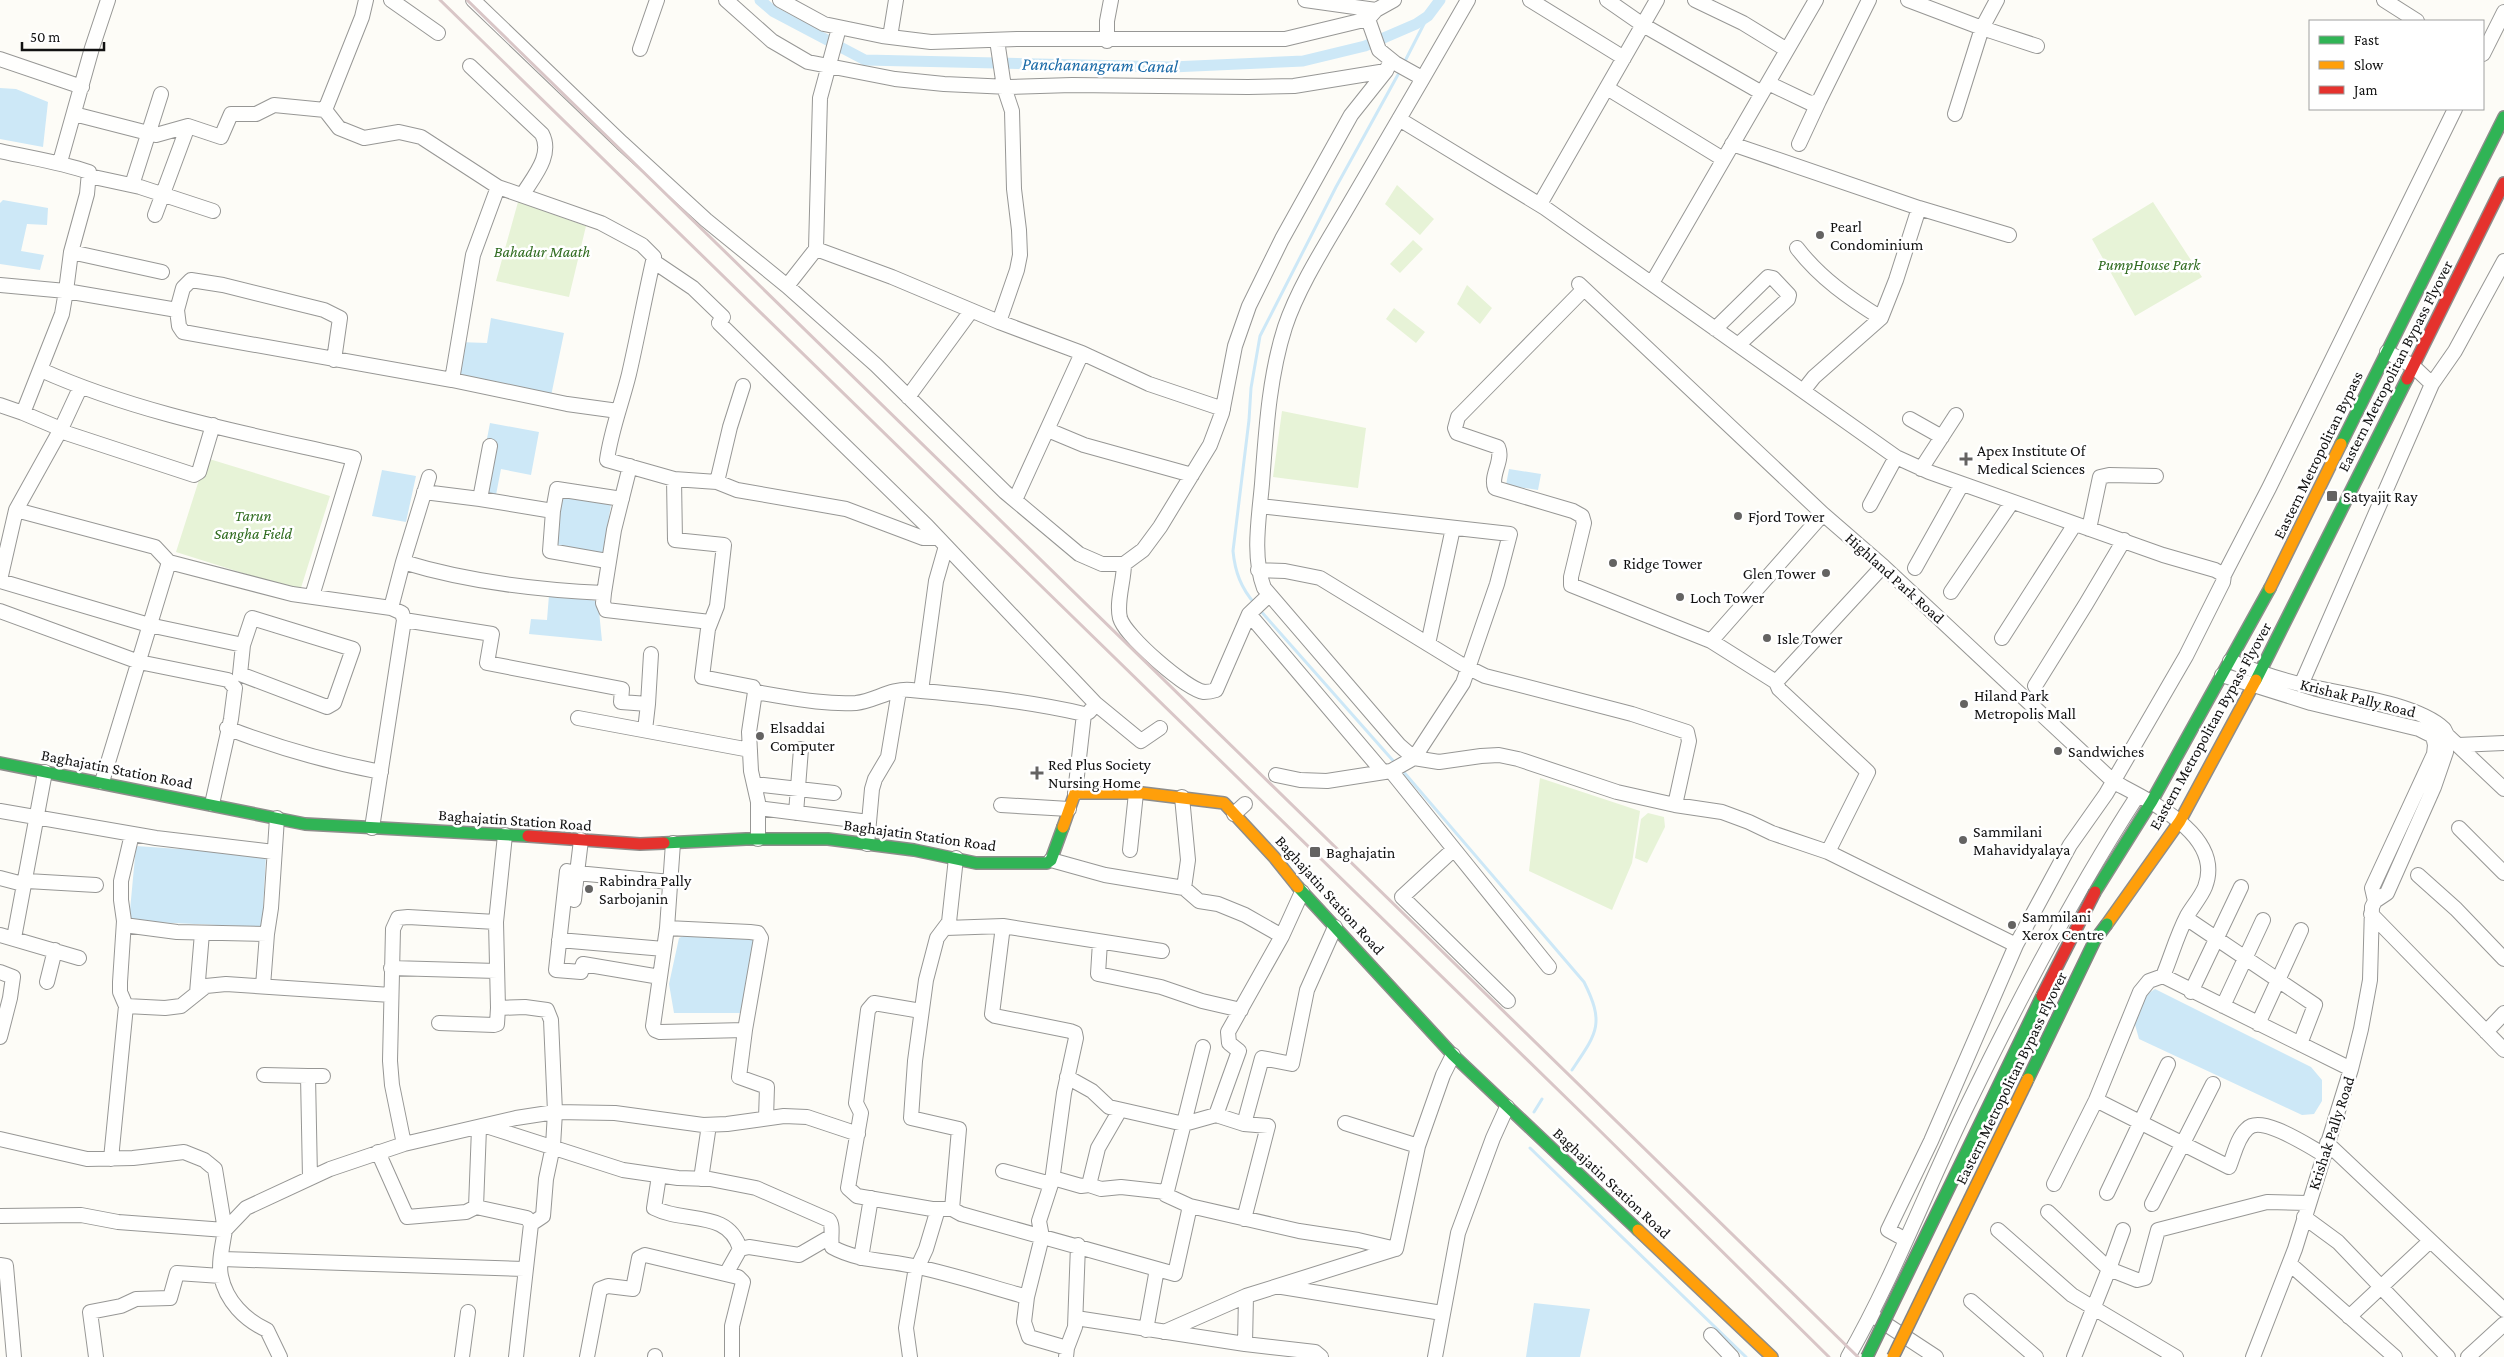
<svg xmlns="http://www.w3.org/2000/svg" width="2504" height="1357" font-family="'Crimson Pro',serif">
  <rect width="100%" height="100%" fill="#fdfcf7"/>
  <path fill="#e7f3d7" d="M1397,185L1434,219L1420,235L1385,204Z
    M518,202L586,226L569,297L496,281Z
    M2153,202L2202,277L2135,316L2092,239Z
    M1413,240L1423,249L1400,273L1390,264Z
    M1467,285L1492,308L1480,324L1457,304Z
    M1394,308L1425,332L1416,343L1386,319Z
    M1282,411L1366,428L1358,488L1273,477Z
    M206,458L330,496L300,591L176,552Z
    M1540,778L1640,811L1632,863L1612,910L1529,871Z
    M1648,813L1664,817L1665,827L1647,863L1635,858L1641,819Z"/>
  <path fill="#cde8f7" d="M0,88L16,89L48,102L43,147L0,139Z
    M3,200L48,208L47,225L27,224L21,251L44,255L40,270L0,264V203Z
    M491,318L564,333L551,396L452,376L458,342L487,343Z
    M490,423L539,432L531,475L501,469L495,500L476,496Z
    M1509,469L1541,474L1538,490L1506,485Z
    M382,470L416,476L406,522L372,516Z
    M562,497L611,505L602,558L553,550Z
    M549,595L598,601L602,641L529,634L531,619L547,620Z
    M136,846L266,855L262,927L129,921Z
    M696,930L759,938L740,1013H674L669,984L679,938Z
    M2155,989L2311,1067L2322,1080V1101L2314,1114L2302,1115L2139,1039L2134,1021L2146,995Z
    M1534,1303L1590,1309L1580,1357H1526Z"/>
  <g fill="none" stroke-linecap="round" stroke-linejoin="round">
    <path stroke="#cde8f7" stroke-width="3" d="M1404,63L1428,16
      M1255,604C1241,588 1235,572 1233,551L1249,420L1251,388L1260,336L1336,187L1400,71
      M1259,609L1396,764
      M1402,770L1584,982C1605,1024 1597,1033 1572,1070
      M1534,1112L1542,1099
      M1530,1148L1746,1357"/>
    <path stroke="#cde8f7" stroke-width="11" d="M760,0L774,12L865,60L1172,67L1303,61L1365,46L1416,24L1428,16L1440,0"/>
    <defs>
      <path id="street" d="M366,0L362,17L325,110L339,128L364,138L399,132L421,137L498,187L601,223L642,245L654,257C645,296 638,335 629,374C622,403 611,430 607,460L674,479L675,540L724,545L717,606L708,629L702,677L753,687L755,692L749,732L751,771L758,802V839
        M391,0L438,33
        M473,0L622,143L706,220L787,286L876,365L1005,492L1079,554L1102,564H1124L1143,550L1160,527L1210,445L1222,413L1235,346L1249,306L1282,239L1351,115L1386,71L1391,60
        M726,0L772,41L808,62L895,79L944,84L1009,87L1072,85L1248,87L1294,86L1386,71
        M780,0L824,24L882,36L931,42L1017,39H1285L1368,19L1376,10L1394,0
        M1305,0L1376,10
        M1530,0L1624,58
        M1607,0L1643,25L1762,93
        M1695,0L1743,23L1787,50
        M1908,0L1982,28L1997,0
        M2384,0L2417,21
        M1368,19L1379,50L1395,63L1422,78
        M839,28L820,98L816,249L892,277L999,322
        M890,37L896,0
        M997,40L1004,87L1012,111L1014,189L1019,230L1020,255L1017,270L999,322L1082,353L1015,500
        M1107,41V21L1111,0
        M640,49L657,0
        M2483,54L2504,12
        M0,59L82,87
        M470,66L542,134C553,155 534,176 523,194
        M1768,83L1810,103L1819,101L1869,0
        M1607,88L1723,159
        M74,114L156,135L188,126L221,137L231,114H256L274,105L325,110
        M1955,114L1982,28L2037,46
        M1399,119L1545,208L1896,457L1929,472L2163,555L2215,570L2224,575
        M1732,144L1919,208L1896,280L1881,318L1814,377L1803,391
        M1799,144L1819,101
        M0,151C31,158 60,162 89,172L87,194L71,252L66,291L0,285
        M60,162L92,48L108,0
        M89,176L140,187L213,211
        M132,185L161,94
        M1540,204L1657,0
        M1919,208L2009,235
        M155,215L188,126
        M1797,248C1820,278 1849,298 1881,318
        M71,252L162,272
        M653,261L693,288L723,317L719,323L927,526L1096,704L1089,712L1084,714
        M1652,283L1816,0
        M1579,284L1823,514L1883,566L2114,782C2149,801 2225,835 2205,887C2201,897 2192,907 2187,916C2177,935 2171,957 2163,976L2351,1069
        M787,286L816,249
        M1584,289L1458,417L1455,428L1457,433L1498,447C1504,460 1490,475 1495,488L1573,511L1582,516L1584,523L1571,577V585L1711,641L1776,682L1779,689L1868,772L1828,852
        M177,310L183,288L191,280L223,285L324,310L340,318L334,360
        M1715,329L1768,277L1773,278L1789,295L1788,299L1738,345
        M2387,352L2413,366L2432,384
        M1082,353L1149,384L1223,409
        M41,370C139,414 249,434 354,458L312,596
        M452,380L473,255L498,187
        M908,397L971,311
        M0,405L23,413
        M1910,419L1942,437
        M61,429L80,388
        M1048,430L1084,445L1192,475
        M60,431L194,475L199,472L213,425
        M1921,469L1956,415
        M674,479L717,482L737,490L846,509L923,538H938
        M717,482L730,427L743,386
        M424,492L480,499L553,511L557,489L622,499
        M480,499L490,446
        M1870,505L1896,457
        M1260,506L1510,534L1497,584L1463,683L1414,758L1399,745L1264,588C1252,556 1259,518 1262,484C1266,431 1269,377 1285,327C1299,285 1328,241 1350,203C1390,135 1429,68 1468,0
        M16,510L61,429L23,413L62,314L66,291L177,310L179,326L183,332L452,380L567,404L618,411
        M553,511L550,551L607,561
        M2089,529L2100,477L2109,475L2156,476
        M403,562L429,477
        M1124,564C1124,581 1116,602 1120,618C1125,636 1186,689 1204,692C1208,692 1213,691 1216,690L1249,614L1269,595
        M1915,568L1962,484
        M1258,570L1285,571L1320,578L1459,663L1485,676L1632,714L1687,732L1689,741L1675,805
        M0,580L16,510L155,547L169,562
        M0,581L149,625L243,645L252,618L353,649L334,703L327,707L240,674L243,645
        M1951,592L2012,502
        M604,593L614,530L630,466
        M391,608L403,562C468,582 536,590 604,593L603,603L606,610L710,622
        M0,611L139,662L228,680L235,688L231,719L212,804
        M1249,614L1383,772
        M404,620L492,634L487,663L622,689L621,702L648,704L645,730
        M2002,638L2075,524
        M1711,641L1823,514
        M1428,644L1453,528
        M2230,661C2254,671 2278,679 2303,685C2341,694 2417,703 2444,729L2447,735L2446,752L2434,787L2387,893L2375,901L2372,907L2370,980L2361,1029L2351,1069L2295,1249L2253,1357
        M2222,675L2311,703L2419,729L2433,736L2435,745L2434,754L2372,888L2375,901
        M1776,682L1883,566
        M2301,685L2432,384L2455,351L2504,261
        M2035,686L2086,604L2124,540
        M921,691L936,581L946,546
        M755,692C788,697 823,705 856,703C875,701 891,688 911,690C969,695 1028,701 1084,714L1075,793
        M648,704L651,654
        M1096,704L1141,741L1160,728
        M578,718L750,750
        M227,728C278,748 328,762 381,772
        M2444,735H2447L2504,789
        M2458,745L2504,743
        M1391,771L1549,967
        M1276,775L1300,780L1327,781L1391,771L1414,758L1439,762L1481,756L1499,755L1518,759L1617,792L1675,805L1722,812L1749,822L1772,833L1828,852L2016,945
        M102,782L169,562L292,594L391,608L402,613L404,620L372,828
        M754,784L834,793
        M1182,797L1188,860L1184,888
        M1001,805L1069,809
        M758,808L869,822
        M0,811L156,838L274,852
        M796,813L801,749
        M1234,814L1245,804
        M2459,828L2504,873
        M505,835L496,922L408,917L398,918L393,929L390,1061L392,1085L404,1144L516,1118L555,1112L615,1113L703,1125L727,1124L784,1116L807,1117L858,1134
        M581,840L577,873L567,871L556,970L581,972L583,964L660,977
        M867,844L872,789L875,779L888,757L899,691
        M1454,849L1402,897L1508,1001
        M1130,850L1136,793
        M956,858L949,922L937,938L926,980L915,1061L911,1118L959,1129L952,1209L961,1214L1175,1274L1190,1206L1299,1231L1358,1240L1396,1249L1418,1146L1443,1075L1453,1055
        M1051,860L1105,875L1184,888L1199,901L1218,904L1245,915L1282,936
        M2418,875L2456,909L2504,959
        M0,878L19,883L27,881L96,885
        M574,900L577,873L670,882
        M2371,914L2504,1050
        M2186,918L2315,1005L2300,1044
        M496,922L498,1008L525,1007L547,1010L551,1020L555,1112L553,1146L546,1179L543,1216L531,1224L516,1357
        M124,925L177,932L267,934L271,908L277,818
        M1003,926L992,1014L995,1016L1070,1031L1075,1033L1076,1038L1064,1093L1052,1181L1039,1221L1042,1237L1027,1297L1024,1322L1029,1337L1067,1348L1066,1357
        M667,928L750,932L758,933L761,938L745,1030L660,1032L655,1030L653,1026L667,928L673,843
        M946,928L1003,926L1162,951
        M0,935L79,958
        M14,938L45,772
        M559,940L664,949
        M1100,942L1098,974L1161,987L1202,1001L1241,1010
        M391,968L497,971
        M0,972L13,977L10,998L0,1037
        M47,982L55,950
        M263,986L267,934
        M2191,992L2241,887
        M197,993L202,933
        M126,1006L165,1008L181,1006L206,986L226,984L391,995
        M2223,1006L2263,920
        M921,1011L874,1003L868,1010L856,1103L861,1113L848,1188L857,1196L932,1209H952
        M439,1023L494,1025L497,1024L498,1008
        M2258,1024L2301,930
        M745,1030L739,1077L767,1087L766,1118
        M2486,1032L2504,1013
        M264,1075L308,1076L310,1178
        M308,1076H323
        M1067,1077L1092,1091L1109,1107L1184,1124L1216,1115L1239,1051L1229,1043L1228,1032L1282,936L1302,892
        M2096,1100L2229,1167C2234,1155 2237,1138 2247,1129C2261,1114 2308,1146 2323,1154
        M1216,1115L1244,1124
        M1345,1123L1418,1146
        M486,1126L623,1170L678,1178L710,1179L756,1188L829,1220C834,1226 830,1238 832,1247C859,1262 889,1260 918,1267C955,1275 991,1287 1027,1297
        M479,1128L476,1207L527,1218L531,1224
        M0,1139L87,1159L133,1158L184,1152L204,1160L215,1169L225,1230L246,1208L330,1169L404,1144
        M2327,1143L2504,1310
        M378,1152L407,1217L466,1212L476,1207
        M111,1159L126,1006L120,992V982L124,921L121,900V881L132,834
        M1003,1171L1051,1184
        M659,1176L654,1208C685,1224 728,1209 740,1249
        M1053,1178L1081,1186L1089,1185L1098,1148L1120,1110
        M701,1179L709,1125
        M2054,1184L2096,1100L2140,992L2149,981L2163,976
        M1089,1185L1101,1189L1121,1187L1166,1192
        M2107,1193L2168,1064
        M2152,1204L2213,1084
        M1190,1206L1166,1195L1203,1047
        M2048,1212L2109,1269L2074,1357
        M0,1216L81,1215L118,1222L225,1230C223,1243 218,1263 221,1276C226,1301 245,1320 267,1330L280,1357
        M2304,1217L2338,1242L2448,1357
        M1244,1219L1268,1126L1244,1124L1262,1058L1292,1064L1307,990L1335,927
        M1998,1230L2072,1295L2176,1357
        M2123,1230L2109,1269L2137,1280L2145,1278L2158,1230L2267,1202L2308,1203
        M1906,1240L1888,1230L1931,1141L2016,945L2070,845L2106,794L2186,656L2223,582L2224,575L2269,488L2455,109
        M861,1258L871,1198
        M222,1259L524,1269
        M2290,1264L2395,1357
        M0,1265L6,1266L14,1357
        M726,1274L740,1249L749,1247L799,1255L830,1237
        M1282,1287L1442,1313
        M1971,1301L2036,1357
        M2349,1317L2430,1241
        M1076,1318L1245,1344L1315,1352L1321,1357
        M1878,1319L1936,1357
        M1146,1330L1157,1269
        M1164,1332L1246,1296L1395,1249
        M1711,1335L1732,1357
        M1245,1344L1246,1296
        M1067,1348L1075,1327L1078,1245
        M96,1357L90,1312L121,1306L136,1299L170,1298L177,1273L221,1276
        M462,1357L468,1312
        M587,1357L600,1289L608,1286L633,1289L639,1258L645,1255L738,1277L743,1282L732,1326V1357
        M655,1357V1356
        M910,1357L906,1328L915,1273L926,1249L938,1209
        M1435,1357L1458,1233L1493,1138L1507,1107
        M1848,1357C1895,1275 1928,1185 1970,1100C2021,995 2075,892 2138,795
        M2468,1357L2504,1324"/>
      <path id="fast" d="M2341,444L2504,117
        M2256,680L2407,379
        M0,763L305,824L528,836
        M664,843L746,839H828L914,850L976,863H1047L1051,860L1063,827
        M1298,887L1453,1055L1638,1230
        M2095,892L2152,801L2270,588"/>
      <path id="slow" d="M2270,588L2341,444
        M1063,827L1075,793H1142L1224,803L1274,857L1298,887
        M2107,924L2180,821L2256,680
        M1638,1230L1772,1357"/>
      <path id="jam" d="M2407,379L2504,183
        M528,836L640,844L664,843"/>
    </defs>
    <use href="#street" stroke="#979795" stroke-width="16"/>
    <use href="#fast" stroke="#8e8d8b" stroke-width="14"/>
    <use href="#slow" stroke="#8e8d8b" stroke-width="14"/>
    <use href="#jam" stroke="#8e8d8b" stroke-width="14"/>
    <use href="#street" stroke="#fffffe" stroke-width="14"/>
    <use href="#fast" stroke="#30b455" stroke-width="11"/>
    <use href="#slow" stroke="#ff9f0a" stroke-width="11"/>
    <use href="#jam" stroke="#e5322d" stroke-width="11"/>
    <path stroke="#d9c6c7" stroke-width="3" d="M440,0L1591,1122L1829,1357
      M467,0L1858,1357"/>
    <defs>
      <path id="fast-bridge" d="M2028,1079L2095,940L2107,924
        M1867,1357L2042,996"/>
      <path id="slow-bridge" d="M1893,1357L2028,1079"/>
      <path id="jam-bridge" d="M2042,996L2095,892"/>
    </defs>
    <use href="#fast-bridge" stroke="#858482" stroke-width="14" stroke-linecap="butt"/>
    <use href="#slow-bridge" stroke="#858482" stroke-width="14" stroke-linecap="butt"/>
    <use href="#jam-bridge" stroke="#858482" stroke-width="14" stroke-linecap="butt"/>
    <use href="#fast-bridge" stroke="#30b455" stroke-width="11"/>
    <use href="#slow-bridge" stroke="#ff9f0a" stroke-width="11"/>
    <use href="#jam-bridge" stroke="#e5322d" stroke-width="11"/>
  </g>
  <g fill="#646362" stroke="#fff" stroke-width="2">
    <circle cx="1820" cy="235" r="5"/>
    <path d="M1963.5 451.5h5v5h5v5h-5v5h-5v-5h-5v-5h5z"/>
    <rect x="2326" y="490" width="12" height="12" rx="2.5"/>
    <circle cx="1738" cy="516" r="5"/>
    <circle cx="1613" cy="563" r="5"/>
    <circle cx="1826" cy="573" r="5"/>
    <circle cx="1680" cy="597" r="5"/>
    <circle cx="1767" cy="638" r="5"/>
    <circle cx="1964" cy="704" r="5"/>
    <circle cx="760" cy="736" r="5"/>
    <circle cx="2058" cy="751" r="5"/>
    <path d="M1034.5 765.5h5v5h5v5h-5v5h-5v-5h-5v-5h5z"/>
    <circle cx="1963" cy="840" r="5"/>
    <rect x="1309" y="846" width="12" height="12" rx="2.5"/>
    <circle cx="589" cy="889" r="5"/>
    <circle cx="2012" cy="925" r="5"/>
  </g>
  <g text-anchor="middle" dominant-baseline="central" stroke-width="5" stroke-linejoin="round" paint-order="stroke">
    <g font-size="16" fill="#111" stroke="#fff" text-anchor="start">
      <text x="1830" y="226">Pearl<tspan x="1830" dy="18">Condominium</tspan></text>
      <text x="1977" y="450">Apex Institute Of<tspan x="1977" dy="18">Medical Sciences</tspan></text>
      <text x="2343" y="496">Satyajit Ray</text>
      <text x="1748" y="516">Fjord Tower</text>
      <text x="1623" y="563">Ridge Tower</text>
      <text x="1816" y="573" text-anchor="end">Glen Tower</text>
      <text x="1690" y="597">Loch Tower</text>
      <text x="1777" y="638">Isle Tower</text>
      <text x="1974" y="695">Hiland Park<tspan x="1974" dy="18">Metropolis Mall</tspan></text>
      <text x="770" y="727">Elsaddai<tspan x="770" dy="18">Computer</tspan></text>
      <text x="2068" y="751">Sandwiches</text>
      <text x="1048" y="764">Red Plus Society<tspan x="1048" dy="18">Nursing Home</tspan></text>
      <text x="1973" y="831">Sammilani<tspan x="1973" dy="18">Mahavidyalaya</tspan></text>
      <text x="1326" y="852">Baghajatin</text>
      <text x="599" y="880">Rabindra Pally<tspan x="599" dy="18">Sarbojanin</tspan></text>
      <text x="2022" y="916">Sammilani<tspan x="2022" dy="18">Xerox Centre</tspan></text>
    </g>
    <g font-size="16" font-style="italic" fill="#2f6b1f" stroke="#fff">
      <text x="542" y="251">Bahadur Maath</text>
      <text x="2149" y="264">PumpHouse Park</text>
      <text x="253" y="515">Tarun<tspan x="253" dy="18">Sangha Field</tspan></text>
    </g>
    <g font-size="16" fill="#111" stroke="#fff">
      <text transform="translate(2395 366) rotate(-63)">Eastern Metropolitan Bypass Flyover</text>
      <text transform="translate(2318 455) rotate(-64)">Eastern Metropolitan Bypass</text>
      <text transform="translate(1895 578) rotate(42)">Highland Park Road</text>
      <text transform="translate(2358 698) rotate(14)">Krishak Pally Road</text>
      <text transform="translate(2210 726) rotate(-61)">Eastern Metropolitan Bypass Flyover</text>
      <text transform="translate(117 769) rotate(11)">Baghajatin Station Road</text>
      <text transform="translate(515 820) rotate(4)">Baghajatin Station Road</text>
      <text transform="translate(920 835) rotate(8)">Baghajatin Station Road</text>
      <text transform="translate(1330 895) rotate(48)">Baghajatin Station Road</text>
      <text transform="translate(2011 1078) rotate(-64)">Eastern Metropolitan Bypass Flyover</text>
      <text transform="translate(2331 1133) rotate(-72)">Krishak Pally Road</text>
      <text transform="translate(1612 1183) rotate(43)">Baghajatin Station Road</text>
    </g>
    <g font-size="18" font-style="italic" fill="#1768a6" stroke="#fff">
      <text transform="translate(1100 65) rotate(1)">Panchanangram Canal</text>
    </g>
  </g>
  <rect x="2309" y="20" width="175" height="90" fill="#ffffff" stroke="#a0a0a0"/>
  <rect x="2319" y="36" width="25" height="8" fill="#30b455" stroke="#a0a0a0"/>
  <text x="2354" y="45" font-size="15" fill="#111111">Fast</text>
  <rect x="2319" y="61" width="25" height="8" fill="#ff9f0a" stroke="#a0a0a0"/>
  <text x="2354" y="70" font-size="15" fill="#111111">Slow</text>
  <rect x="2319" y="86" width="25" height="8" fill="#e5322d" stroke="#a0a0a0"/>
  <text x="2354" y="95" font-size="15" fill="#111111">Jam</text>
  <path d="M22 42v8h82v-8" fill="none" stroke="#111111" stroke-width="2.5"/>
  <text x="30" y="42" font-size="15" fill="#111111" stroke="#ffffff" stroke-width="4" paint-order="stroke">50 m</text>
</svg>
